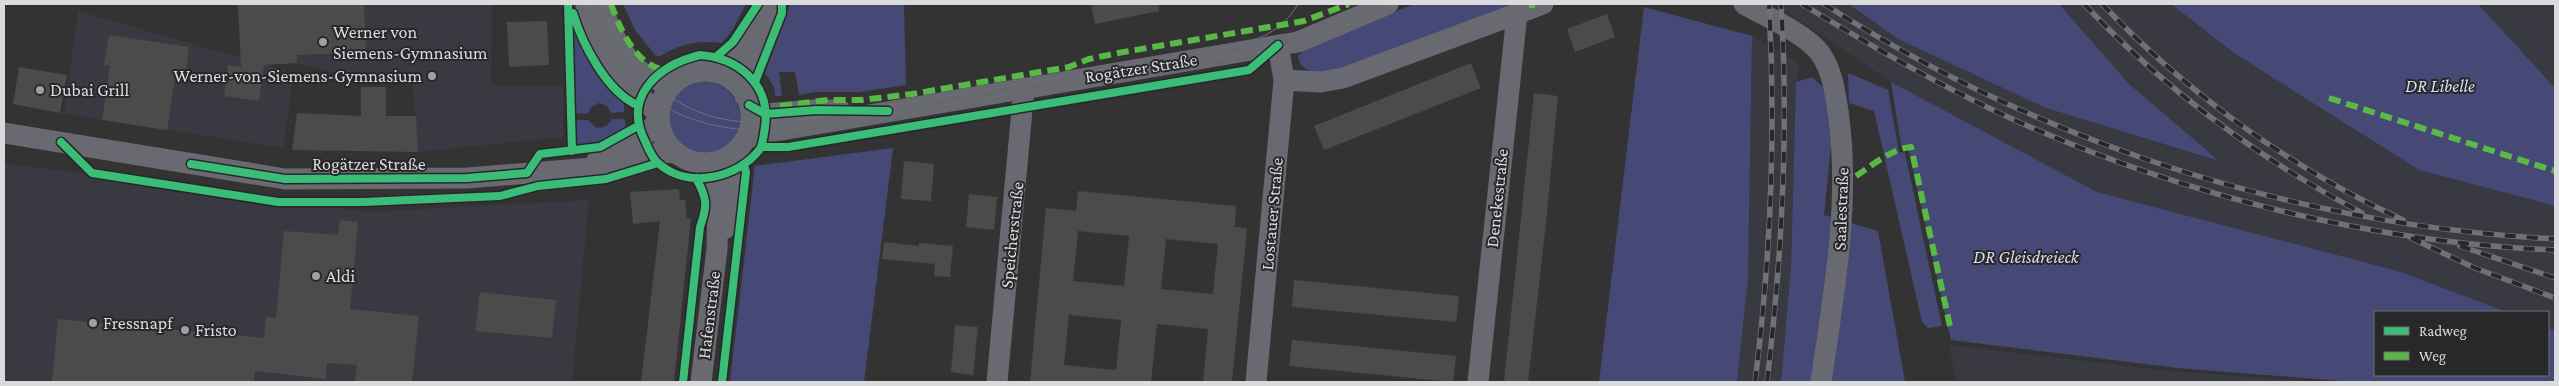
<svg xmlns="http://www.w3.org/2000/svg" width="2559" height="386" font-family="'Crimson Pro',serif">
  <rect width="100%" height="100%" fill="#333334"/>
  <path fill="#383941" d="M278,4H492L491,85L563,87V137L418,152L412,79L336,73L297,63L281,64Z
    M1775,4H1849L1898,39L2046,108L2217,161L2129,84L2059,4H2171L2234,53L2419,170L2555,206V330L2548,328V312H2507L2398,271L2097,192L1891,82Z
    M2478,4H2555V88L2512,43Z
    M78,11L294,73L283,148L64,114Z
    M1752,36L1800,64L1796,82L1791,267L1781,382H1737L1748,278Z
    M4,163L367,212L589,200L572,382H4Z
    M1949,345L2171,371L2320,382H1956Z"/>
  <path fill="#464975" d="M623,4H746L733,29L722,43C698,40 680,44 660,56H656L635,30Z
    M790,4H904L906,85L859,92H816L799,95L795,72H779L782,96H775L774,87L765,73Z
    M1414,4H1519L1340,71C1323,72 1302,77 1298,56L1306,48Z
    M1849,4H2059L2129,84L2219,161L2046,108L1898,39Z
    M2171,4H2478L2555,88V206L2419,170L2234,53Z
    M1644,7L1752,36L1748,278L1737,382H1599Z
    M572,23C585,53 601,78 624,102V112L611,113L607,106L599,103L591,107L588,114L575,113Z
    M1848,73L1888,90L1899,152L1905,153L1942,326L1928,328L1922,322L1874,111L1849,103Z
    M1812,77L1827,91L1833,127L1824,215L1878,231L1905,382H1781L1791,267L1796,82Z
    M666 118a37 37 0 1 1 74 0a37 37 0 1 1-74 0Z
    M1891,82L2097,192L2398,271L2507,312H2375V375H2548V328L2555,330V382H2355L2177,368L1951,340L1908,147L1901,145Z
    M612,119H625L626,129L609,139L575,149V120H588L595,127C602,129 608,126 612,119Z
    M893,148L864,382H730L755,166Z"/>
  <path fill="#4c4b4b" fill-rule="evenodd" d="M238,4H364L366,52L297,55V63L264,65L259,101L224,96L228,65L241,67Z
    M1091,4H1158L1159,11L1095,24Z
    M1607,14L1615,37L1575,52L1567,29Z
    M547,21L549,65L509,67L507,22Z
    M109,35L189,47L185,77L175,76L167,130L102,120L110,66L104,65Z
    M1471,63L1481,88L1324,150L1314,126Z
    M19,67L67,75L60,113L13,104Z
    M361,87H386V116H416L418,152L292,150L297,113L361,116Z
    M1534,93L1558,96L1546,223L1528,382H1504Z
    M904,161L934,164L931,201L901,199Z
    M679,189L680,200H685L687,218H691L674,382H641L660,221L633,224L630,192Z
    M1078,191L1236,206L1235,227L1247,228L1232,382H1203L1208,329L1157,324L1151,382H1030L1046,208L1076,211ZM1078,231L1129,236L1124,286L1073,281ZM1166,239L1218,244L1213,294L1161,289ZM1069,315L1121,320L1116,370L1064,365Z
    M969,194L997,197L994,230L966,227Z
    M340,220L358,222L350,309L419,316L412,382H355L357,365L327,363L326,379L255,371L254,382H52L58,319L264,338L266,317L276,318L284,231L338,235Z
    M884,242L919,246V243L953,246L950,277L934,276L935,264L882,259Z
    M1294,280L1459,296L1456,322L1292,307Z
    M480,292L556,300L552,338L475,331Z
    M955,325L978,327L973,375L951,372Z
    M1292,340L1456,356L1453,382L1289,366Z"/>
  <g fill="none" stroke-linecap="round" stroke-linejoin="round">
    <path stroke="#696971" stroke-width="21" d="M586,4C586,13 590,22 592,30C605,68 633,87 659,115
      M601,4C611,35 635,88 675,81
      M1744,4C1767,17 1804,33 1820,53C1832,70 1835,91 1838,111C1851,202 1834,292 1821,382
      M711,71C732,58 745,42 758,21
      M659 117a46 46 0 1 1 92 0a46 46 0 1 1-92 0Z
      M1284,80L1321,82L1343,78L1543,4
      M745,96L747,72L770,16L772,4
      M749,105L765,114L816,110H840
      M4,133L285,179L467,178L605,167L651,154L674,152
      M745,139L764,133L1298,42L1388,4
      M597,160L643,137L659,120
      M726,228C736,204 733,180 731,155
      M701,382L717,249L718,205L714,184L702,163
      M997,382L1024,88
      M1256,382L1284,80L1278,45
      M1478,382L1517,14"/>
    <path stroke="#707176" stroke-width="1" d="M590,4C623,103 690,136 791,130L1024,92L1195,60L1271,51L1306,42L1398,4
      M602,4C620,57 662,105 718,118C771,130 827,115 879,107C967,93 1053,78 1140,63
      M1194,53C1234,46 1276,43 1298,4"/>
    <defs>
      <path id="rail" d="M1802,4C1873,47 1945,89 2021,123C2186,196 2375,243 2555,250
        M1824,4C2043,144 2296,225 2555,239
        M2084,4C2165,90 2258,158 2362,213
        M2102,4C2187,93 2290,168 2403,220
        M2411,238L2475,268L2555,298
        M2460,246L2555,278
        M1755,382C1771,256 1776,131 1769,4
        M1767,382C1782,257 1789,129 1781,4"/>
    </defs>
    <use href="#rail" stroke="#707176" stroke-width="5.5"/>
    <use href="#rail" stroke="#28282b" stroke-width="4" stroke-dasharray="11" stroke-linecap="butt"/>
    <path stroke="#58b947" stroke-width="6" stroke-dasharray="12 6" stroke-linecap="butt" d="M611,4C620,29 636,66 665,70
      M1532,8V4
      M2329,98L2555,171
      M780,106L828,100H862L912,94L1069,67L1089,59L1118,53L1304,21L1349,4
      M1856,176C1873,165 1891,149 1911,147L1951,331"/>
    <defs>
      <path id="cycleway" d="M568,4L572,151
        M573,13C582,43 606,91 637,105
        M700,55C739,58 771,85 765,127C764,133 763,144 760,149C738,178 688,190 658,163C652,158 648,148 645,141C622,96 659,65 700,55Z
        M717,56L733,42L758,4
        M755,82L782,13V4
        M749,105L765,114L816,110L888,111
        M61,142L92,173L278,202H363L500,196L538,186L606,179L658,163
        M761,147H788L1249,70L1278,45
        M191,164L285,179L467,178L527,173L540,154L600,147L638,126
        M683,382L700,227C708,205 707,198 696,178
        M722,382L746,172L744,165"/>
    </defs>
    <use href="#cycleway" stroke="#28282b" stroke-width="11"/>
    <use href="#cycleway" stroke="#3abd76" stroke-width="8"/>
  </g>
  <g fill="#a0a0a2" stroke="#28282b" stroke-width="2">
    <circle cx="323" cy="42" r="5"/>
    <circle cx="432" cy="76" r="5"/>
    <circle cx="40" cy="90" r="5"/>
    <circle cx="316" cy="276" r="5"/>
    <circle cx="93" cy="323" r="5"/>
    <circle cx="185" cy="330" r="5"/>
  </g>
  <g text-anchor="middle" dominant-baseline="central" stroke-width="4" stroke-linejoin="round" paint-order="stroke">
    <g font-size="18" fill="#dbdbdd" stroke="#28282b" text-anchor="start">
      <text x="333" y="32">Werner von<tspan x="333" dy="21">Siemens-Gymnasium</tspan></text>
      <text x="422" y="76" text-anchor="end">Werner-von-Siemens-Gymnasium</text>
      <text x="50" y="90">Dubai Grill</text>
      <text x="326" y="276">Aldi</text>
      <text x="103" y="323">Fressnapf</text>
      <text x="195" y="330">Fristo</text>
    </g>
    <g font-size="18" fill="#dbdbdd" stroke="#28282b">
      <text transform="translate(1141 68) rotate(-9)">Rogätzer Straße</text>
      <text x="369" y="164">Rogätzer Straße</text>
      <text transform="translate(1497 198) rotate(-84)">Denekestraße</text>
      <text transform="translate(1841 209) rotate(-88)">Saalestraße</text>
      <text transform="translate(1272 214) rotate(-85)">Lostauer Straße</text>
      <text transform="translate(1012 235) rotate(-84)">Speicherstraße</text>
      <text transform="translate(709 315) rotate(-83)">Hafenstraße</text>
    </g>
    <g font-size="18" font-style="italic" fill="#dbddef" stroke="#28282b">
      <text x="2440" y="86">DR Libelle</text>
      <text x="2026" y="257">DR Gleisdreieck</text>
    </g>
  </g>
  <rect width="2559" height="386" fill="none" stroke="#dbdbdd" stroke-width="10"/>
  <rect x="2374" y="311" width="175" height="65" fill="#28282b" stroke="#707072"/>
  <rect x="2384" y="327" width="25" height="8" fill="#3abd76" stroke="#707072"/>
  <text x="2419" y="336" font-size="15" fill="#dbdbdd">Radweg</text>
  <rect x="2384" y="352" width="25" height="8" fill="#58b947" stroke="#707072"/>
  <text x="2419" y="361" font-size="15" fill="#dbdbdd">Weg</text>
</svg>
